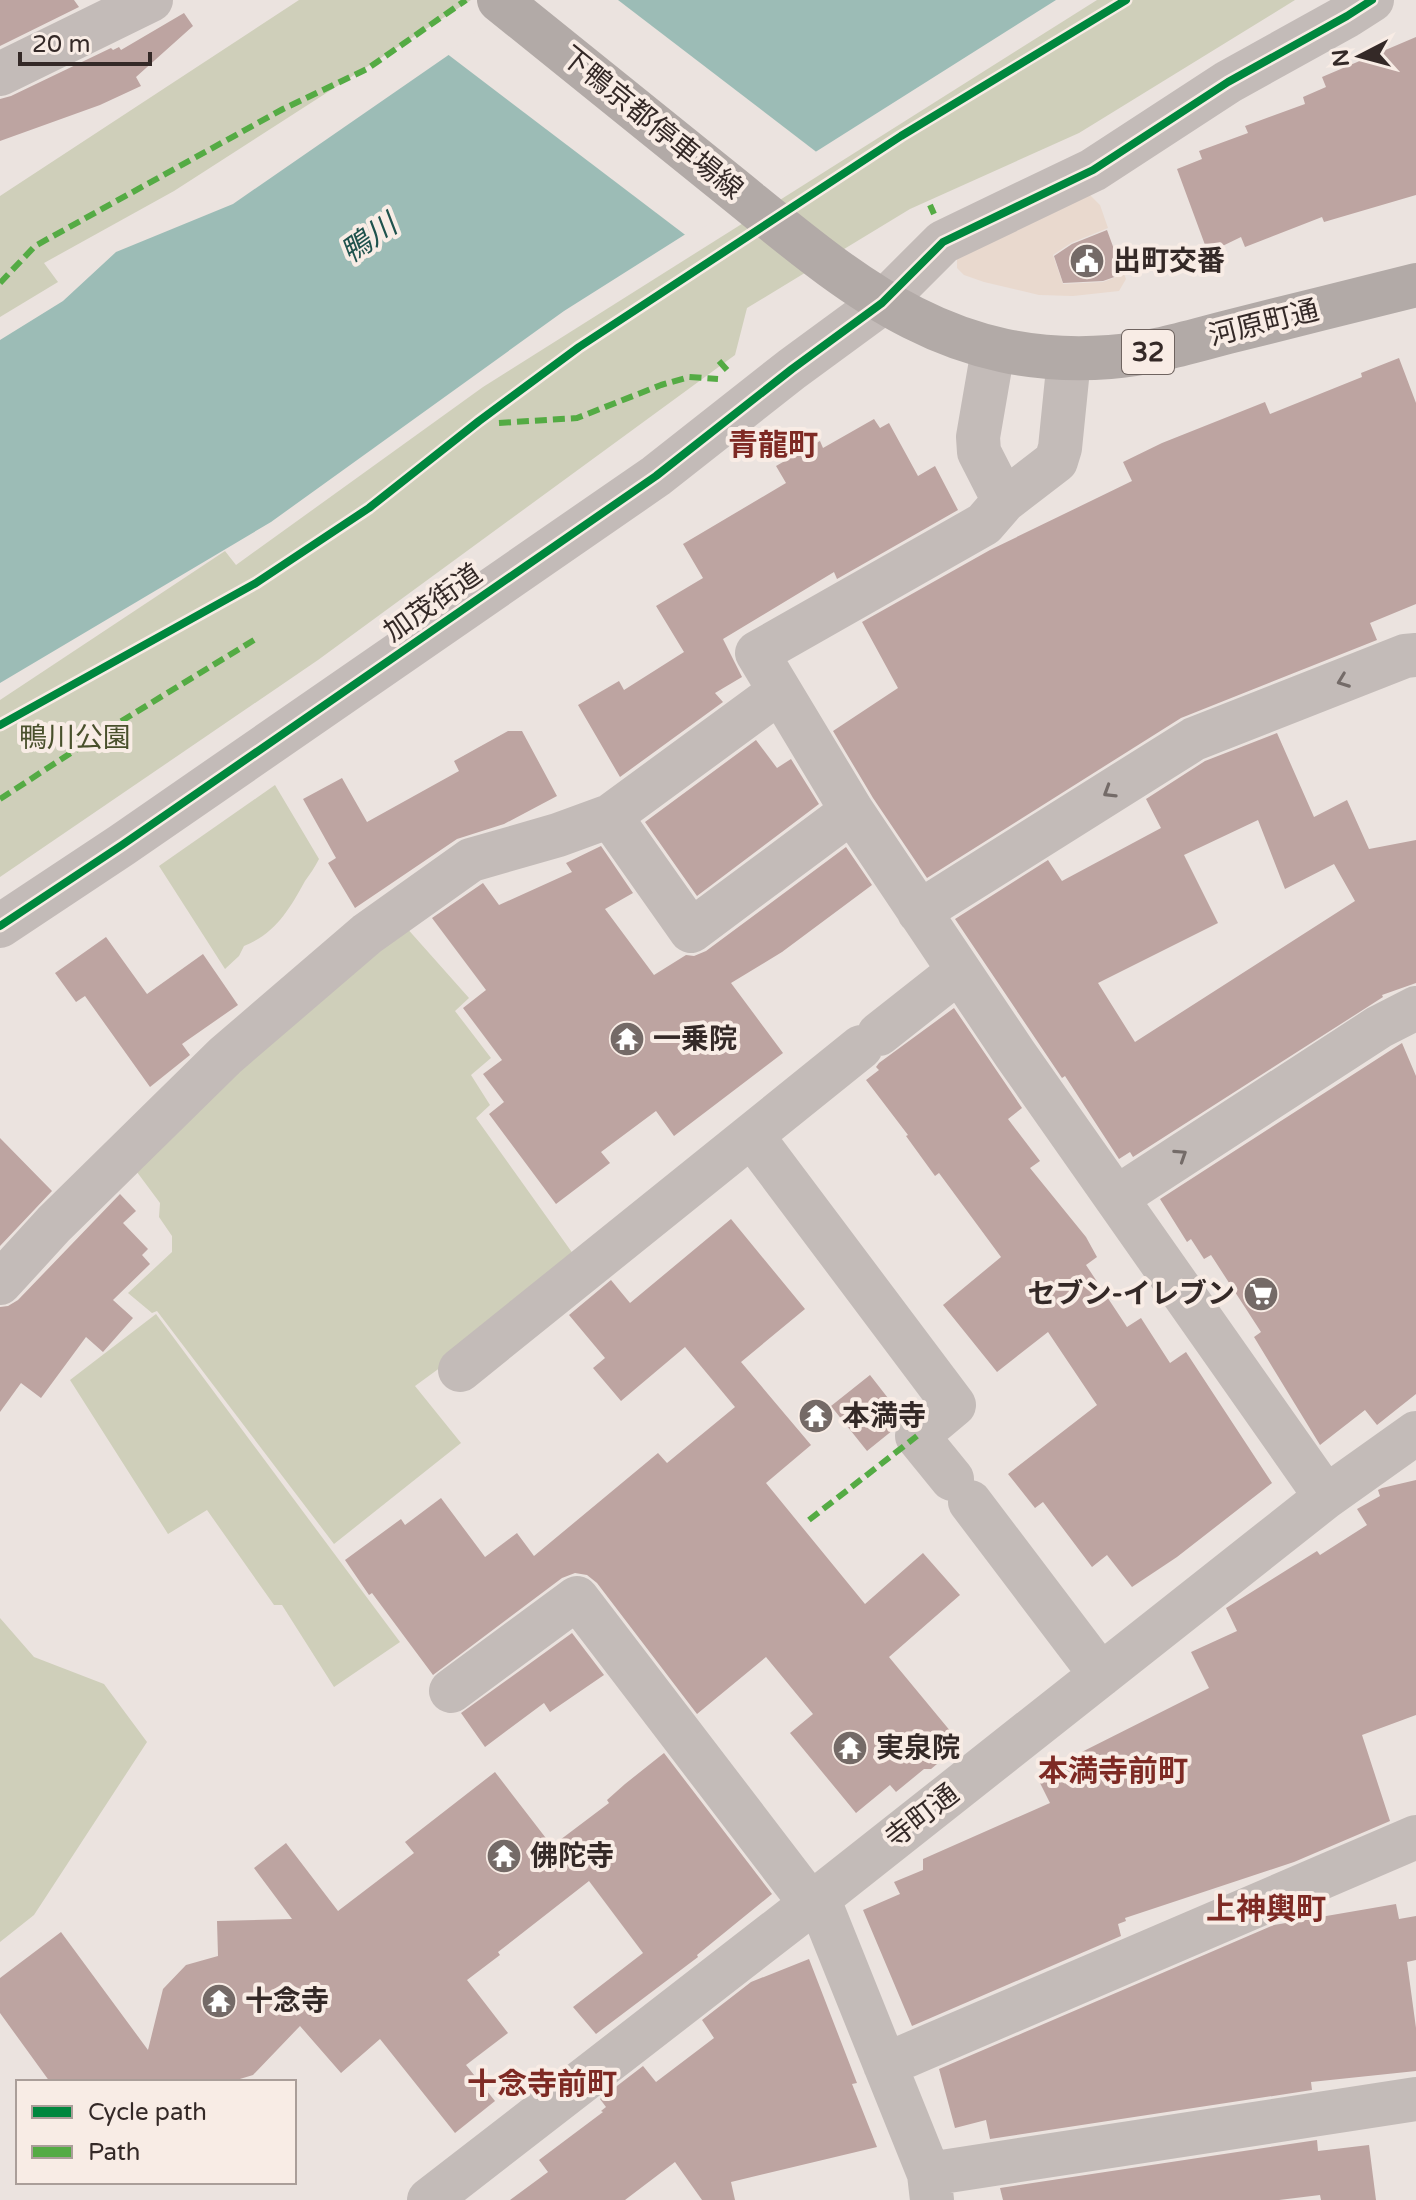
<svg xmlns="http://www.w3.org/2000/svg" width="1416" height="2200" font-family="'Varela Round','Noto Sans JP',sans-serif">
  <rect width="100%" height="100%" fill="#ebe3df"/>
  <path fill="#cfcfba" d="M299,0H471L174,191L44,263L58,282L0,317V196Z
    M1097,0H1295L1079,133L910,209L747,308L735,355L318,660L0,877V700L225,551L236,565L483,387Z
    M275,785L319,859C315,867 310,874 305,881C289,910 276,933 244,946L239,956L225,969L159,866Z
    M405,926L469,998L455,1011L491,1058L471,1075L490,1105L476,1118L581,1265L415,1386L461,1443L334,1544L157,1311L152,1313L128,1293L172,1252V1236L159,1217L160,1203L131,1164Z
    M156,1314L400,1642L334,1687L282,1605H274L207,1510L168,1534L70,1380Z
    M0,1618L34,1657L104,1684L147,1742L34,1915L0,1942Z"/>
  <path fill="#e9d9ce" d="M1090,195L1100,205L1108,228L1071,243L1053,255L1063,284L1103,282L1124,274L1126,279L1119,291L1073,296L1039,295L984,282L964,275L957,268V259Z"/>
  <path fill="#9cbcb6" d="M528,0H1056L564,311L271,522L0,683V340L63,301L116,252L233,204Z"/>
  <path fill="#ebe3df" d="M521,0H618L819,154L688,237L446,53Z"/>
  <path fill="#bda4a1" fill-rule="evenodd" d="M0,0H74L79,7L0,46Z
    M184,13L193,26L136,77L141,86L100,105L0,141V99L11,96L111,48L113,50L119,47L121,50Z
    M1416,37V195L1324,222L1322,217L1245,247L1241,237L1208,253L1177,169L1202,159L1199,151L1248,133L1245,126L1305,104L1303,97L1326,87L1322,77Z
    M1107,230L1123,274L1103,281L1063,283L1054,256L1072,244Z
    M1399,358L1416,403V604L1370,623L1377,640L1181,718L927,878L873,798L833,731L898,688L862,622L990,550L1132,481L1123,462L1162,443L1265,402L1270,414L1362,377L1361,373Z
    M874,419L880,428L889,423L918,476L935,466L958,510L837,579L834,572L723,639L742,677L715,693L723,702L620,777L578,705L619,681L624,690L684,652L656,606L703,578L683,544L786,483L776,466L820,441L823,448Z
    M508,731H522L557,796L504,824L457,839L355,908L328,863L336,858L303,799L342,778L367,822L459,771L454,761Z
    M1277,733L1314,817L1347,800L1369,849L1416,840V983L1382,995L1383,997L1133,1157L1130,1152L1119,1159L1065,1076L1062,1078L955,919L1048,860L1062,881L1161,828L1146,799L1205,761ZM1258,820L1285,889L1334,864L1355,901L1135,1042L1098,983L1218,923L1184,855Z
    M756,740L777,768L791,759L819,804L697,896L645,822Z
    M601,846L633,893L605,909L654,975L686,955L694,956L706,951L846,847L872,885L782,952L731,983L783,1053L674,1136L656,1111L601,1152L610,1163L556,1204L489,1114L504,1102L483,1074L502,1060L463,1008L486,990L432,918L483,883L499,905L572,872L566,863Z
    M106,937L147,994L203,954L238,1005L182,1044L190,1055L150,1087L85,996L76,1002L55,973Z
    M954,1008L1022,1108L1008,1119L1040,1161L1030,1168L1086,1237L1097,1257L1086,1265L1127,1327L1141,1318L1170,1363L1186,1352L1272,1483L1177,1557L1132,1587L1107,1555L1092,1567L1043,1502L1035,1508L1008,1474L1097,1405L1048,1332L997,1372L943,1305L1001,1257L939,1173L935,1176L906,1136L908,1135L866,1080L879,1070L876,1067L879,1063Z
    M1402,1043L1416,1076V1394L1377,1425L1365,1410L1320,1445L1254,1337L1261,1332L1211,1255L1204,1259L1191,1239L1187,1242L1160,1199Z
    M0,1138L52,1191L0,1246Z
    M120,1194L136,1211L123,1223L148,1249L142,1255L150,1264L113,1300L133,1318L103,1352L86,1337L41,1398L21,1383L0,1412V1307L8,1306L18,1300Z
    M731,1219L805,1309L741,1362L811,1445L766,1483L865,1604L923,1553L960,1595L889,1657L961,1744L931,1769H924L896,1792L890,1785L856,1813L790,1733L813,1714L766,1657L697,1714L597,1583L587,1575L575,1573L562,1578L433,1675L372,1593L369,1595L345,1560L401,1519L405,1525L441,1498L485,1557L517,1533L534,1556L658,1453L667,1463L735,1407L685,1347L621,1401L593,1368L605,1358L569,1315L611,1280L630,1303Z
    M870,1375L902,1416L893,1430L867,1451L831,1406Z
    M1416,1480V1715L1362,1735L1390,1821L1294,1862L1125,1918L1126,1921L1118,1924L1121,1936L912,2026L863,1910L900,1894L894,1882L923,1870V1859L1050,1803L1036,1775L1209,1688L1191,1652L1237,1631L1226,1608L1317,1551L1320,1555L1367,1525L1357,1509L1380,1496L1378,1490L1382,1488Z
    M572,1633L604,1675L550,1712L544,1703L485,1747L461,1713Z
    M664,1753L772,1894L697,1955L698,1957L596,2034L573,2007L643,1953L589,1881L498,1952L500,1955L467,1980L508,2033L466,2065L495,2101L455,2133L380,2039L341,2073L300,2026L253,2075L230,2082H50L0,2013V1978L61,1932L148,2050L163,1989L186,1965L218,1956L217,1921L292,1919L254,1868L286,1843L338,1911L414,1853L405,1842L495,1772L552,1846L609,1803L607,1800L625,1784Z
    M1396,1904L1399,1919L1416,1916V1960L1407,1962L1416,2028V2071L1311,2082L1312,2090L990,2139L986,2120L955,2128L939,2069L1274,1925Z
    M809,1959L857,2083L852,2084L877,2147L731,2182L735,2200H702L675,2162L625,2200H510L548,2172L539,2160L603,2112L601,2111L606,2107L600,2099L643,2066L656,2082L714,2038L702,2020L751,1982Z
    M1317,2140L1318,2151L1369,2145L1376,2200H1321L1320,2195L1279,2200H1003L1000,2188Z"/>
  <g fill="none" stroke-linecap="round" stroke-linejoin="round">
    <path stroke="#c3bbb8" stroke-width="44" d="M0,74L151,0
      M993,350L978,437L979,452L1004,501
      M1069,359L1060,448L1056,461L1004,501L984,524L757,653L852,811L1015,1054L1326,1497
      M610,816L691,931L852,811
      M919,912L1194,739L1405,656L1416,655
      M0,926L122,845L656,476L792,369L882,303L943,242L1093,170L1228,82L1347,16L1372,0
      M879,1034L959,971
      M752,1136L954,1405L917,1436L952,1479
      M1116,1198L1379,1027L1416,1008
      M0,1283L54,1224L225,1056L367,934L471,860L558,835L610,816L779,692
      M460,1370L861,1047
      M970,1502L1101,1675
      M451,1691L577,1598L811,1904
      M818,1898L929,2174L932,2200
      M885,2065L1416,1837
      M929,2174L1416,2099
      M429,2200L811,1904L1326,1497L1416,1433"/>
    <path stroke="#b2aaa7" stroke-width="44" d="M499,0C572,58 644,117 716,175C841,275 938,370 1110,357C1150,354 1189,342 1228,332C1291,316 1353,301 1416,285"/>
    <path stroke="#54ab44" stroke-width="6" stroke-dasharray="12 6" stroke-linecap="butt" d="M930,205L934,214
      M0,283L35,246L283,109L367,69L466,0
      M719,361L728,371
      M499,423L577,418L661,385L689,377L718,379
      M0,799L97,736L254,640
      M809,1520L917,1436"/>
    <defs>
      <path id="cycleway" d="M0,725L256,583L369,508L479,421L579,347L901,136L1126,0
        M0,926L122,845L656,476L792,369L882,303L943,242L1093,170L1228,82L1347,16L1372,0"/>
    </defs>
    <use href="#cycleway" stroke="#f8ece5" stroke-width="13"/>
    <use href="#cycleway" stroke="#00873e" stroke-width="8"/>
  </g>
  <defs><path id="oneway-chevron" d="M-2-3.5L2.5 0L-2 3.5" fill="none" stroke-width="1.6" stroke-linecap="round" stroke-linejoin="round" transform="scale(2)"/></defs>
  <g stroke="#746b68">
    <use href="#oneway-chevron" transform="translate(1343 681) rotate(159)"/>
    <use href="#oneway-chevron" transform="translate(1109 792) rotate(148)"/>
    <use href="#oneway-chevron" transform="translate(1181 1155) rotate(-33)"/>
  </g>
  <defs>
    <symbol id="civic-disc" viewBox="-11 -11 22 22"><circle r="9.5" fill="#746a67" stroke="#f8ece5"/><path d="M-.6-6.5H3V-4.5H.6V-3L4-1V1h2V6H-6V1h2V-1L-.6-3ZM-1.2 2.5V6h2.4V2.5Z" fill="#fff"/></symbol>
    <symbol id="temple-disc" viewBox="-11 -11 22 22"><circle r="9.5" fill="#746a67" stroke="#f8ece5"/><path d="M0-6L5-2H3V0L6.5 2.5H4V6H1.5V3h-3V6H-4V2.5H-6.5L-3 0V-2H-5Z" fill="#fff"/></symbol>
    <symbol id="supermarket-disc" viewBox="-11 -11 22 22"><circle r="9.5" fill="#746a67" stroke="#f8ece5"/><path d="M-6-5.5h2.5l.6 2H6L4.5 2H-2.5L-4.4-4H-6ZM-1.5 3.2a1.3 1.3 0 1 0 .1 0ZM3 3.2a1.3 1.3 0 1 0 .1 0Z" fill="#fff"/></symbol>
  </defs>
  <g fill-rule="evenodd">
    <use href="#civic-disc" x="1067" y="241" width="40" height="40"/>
    <use href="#temple-disc" x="607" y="1019" width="40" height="40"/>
    <use href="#supermarket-disc" x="1241" y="1274" width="40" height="40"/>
    <use href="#temple-disc" x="796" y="1396" width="40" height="40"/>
    <use href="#temple-disc" x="830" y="1728" width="40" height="40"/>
    <use href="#temple-disc" x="484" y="1836" width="40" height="40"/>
    <use href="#temple-disc" x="199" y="1981" width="40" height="40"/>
  </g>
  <g text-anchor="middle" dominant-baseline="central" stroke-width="8" stroke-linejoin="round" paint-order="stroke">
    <rect fill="#f8ece5" stroke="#6f6460" stroke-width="2" x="1122" y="330" width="52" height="44" rx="6"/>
    <g font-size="26" font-weight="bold" fill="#342927">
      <text x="1148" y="352">32</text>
    </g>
    <g font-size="28" fill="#342927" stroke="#f8ece5">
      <text transform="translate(652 123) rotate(39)">下鴨京都停車場線</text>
      <text transform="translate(1264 323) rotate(-14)">河原町通</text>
      <text transform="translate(433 603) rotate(-35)">加茂街道</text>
      <text transform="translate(922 1816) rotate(-38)">寺町通</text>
    </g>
    <g font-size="28" font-weight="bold" fill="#342927" stroke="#f8ece5" text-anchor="start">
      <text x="1113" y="261">出町交番</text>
      <text x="653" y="1039">一乗院</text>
      <text x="1235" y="1294" text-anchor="end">セブン-イレブン</text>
      <text x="842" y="1416">本満寺</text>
      <text x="876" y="1748">実泉院</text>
      <text x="530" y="1856">佛陀寺</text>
      <text x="245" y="2001">十念寺</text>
    </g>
    <g font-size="28" fill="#49502c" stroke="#f8ece5">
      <text x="75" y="738">鴨川公園</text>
    </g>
    <g font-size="30" font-style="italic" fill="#1f524d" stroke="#f8ece5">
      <text transform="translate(369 239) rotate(-35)">鴨川</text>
    </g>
    <g font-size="30" font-weight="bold" fill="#7e2a24" stroke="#f8ece5">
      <text x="773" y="445">青龍町</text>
      <text x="1113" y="1771">本満寺前町</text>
      <text x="1266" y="1909">上神輿町</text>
      <text x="542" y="2084">十念寺前町</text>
    </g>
  </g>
  <rect x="16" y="2080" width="280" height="104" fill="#f8ece5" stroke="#aa9e99" stroke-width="2"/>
  <rect x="32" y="2106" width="40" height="12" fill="#00873e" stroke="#aa9e99" stroke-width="2"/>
  <text x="88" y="2120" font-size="24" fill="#342927">Cycle path</text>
  <rect x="32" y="2146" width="40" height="12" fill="#54ab44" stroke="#aa9e99" stroke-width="2"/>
  <text x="88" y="2160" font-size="24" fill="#342927">Path</text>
  <g transform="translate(1360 56) rotate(264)" stroke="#f8ece5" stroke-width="6" paint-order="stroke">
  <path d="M0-6L14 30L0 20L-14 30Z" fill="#342927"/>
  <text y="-12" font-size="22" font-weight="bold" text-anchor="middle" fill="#342927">N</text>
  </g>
  <path d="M20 52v12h130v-12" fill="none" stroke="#342927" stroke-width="4"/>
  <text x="32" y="52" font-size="24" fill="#342927" stroke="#f8ece5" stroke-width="6" paint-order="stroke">20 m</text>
</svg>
